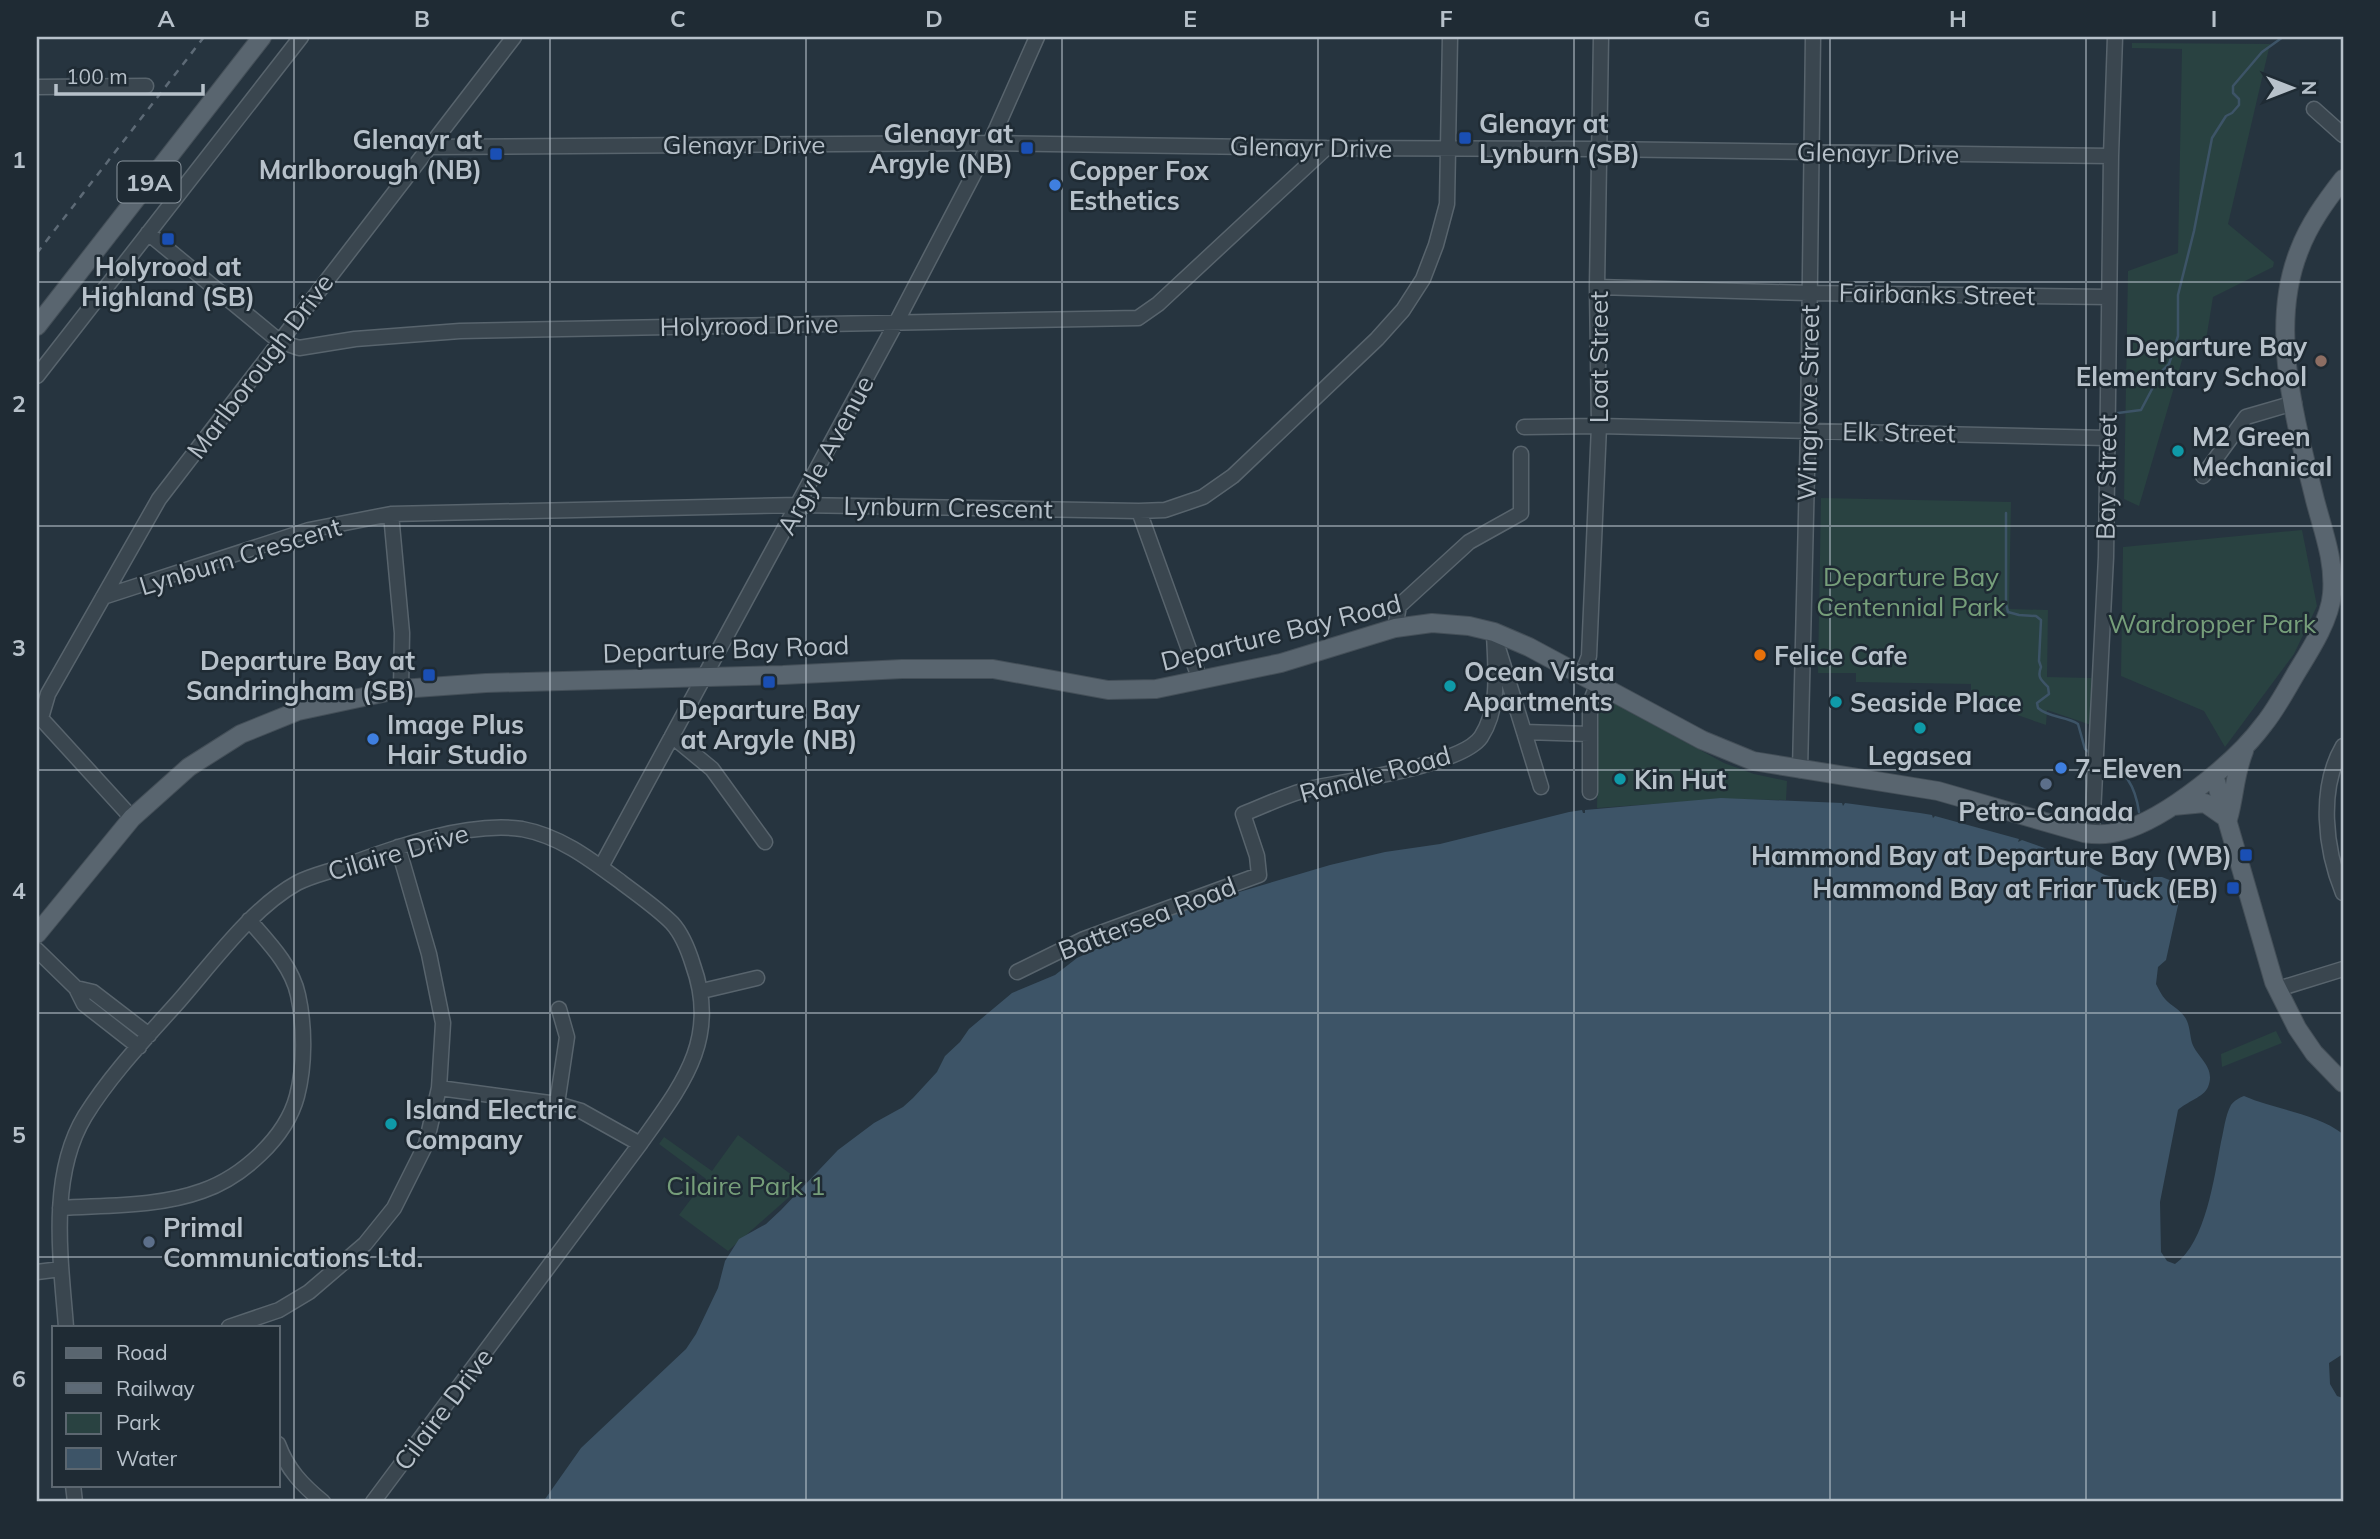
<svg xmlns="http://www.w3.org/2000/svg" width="2380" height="1539" font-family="Mulish,sans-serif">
  <rect width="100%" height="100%" fill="#26343f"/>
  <path fill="#294241" d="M2132,43L2270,44L2228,224L2274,262L2273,267L2213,297L2206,340L2185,350L2139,506L2124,499L2128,271L2178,253L2182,49L2132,48Z
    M1821,498L2011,502L2009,609L2048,610L2047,677L2092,678L2091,725L2047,710L2046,725L1971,699V684L1856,682V673H1818Z
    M2302,530L2317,606L2294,654L2225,747L2204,711L2121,676L2123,547Z
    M1599,695L1724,763L1754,774L1787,781L1786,800L1723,799L1597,808Z
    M2276,1031L2282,1043L2222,1067L2221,1054Z
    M738,1135L804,1184L728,1251L679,1215L706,1179L659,1144L664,1137L712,1171Z"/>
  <path fill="#3d5467" d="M1721,798L1842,803L1843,806L1845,803L1920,813L1932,815L1933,818L1935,816L2019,839L2018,842L2022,840L2069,857L2105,875L2136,883H2146L2154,877H2162L2172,881L2177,890L2179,901L2166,960L2158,967L2156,984C2159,990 2163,998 2168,1002C2175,1008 2183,1012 2187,1021C2190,1028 2190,1036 2192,1043C2198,1059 2216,1067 2208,1087C2204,1097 2186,1102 2178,1110L2160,1202L2161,1252L2167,1261L2175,1264C2206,1242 2214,1178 2221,1142C2224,1130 2225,1116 2231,1105C2235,1100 2239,1098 2244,1096C2276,1110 2316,1113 2343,1134V1354L2329,1363L2330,1384L2337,1396L2343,1398V1502H543L581,1448L686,1349L696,1334L718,1288L725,1261L739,1239L766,1224L781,1210L838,1150L874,1123L903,1107L913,1098L937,1072L945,1056L960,1042L969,1029L1012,993L1055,975L1077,958L1182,909L1330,865L1385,852L1440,844L1569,812L1582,810L1583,813H1585V810Z"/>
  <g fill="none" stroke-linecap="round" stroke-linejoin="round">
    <path stroke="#3d5467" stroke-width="2.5" d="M2118,413L2141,410L2161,372L2169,364L2178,336V295L2194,231L2212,138L2226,116L2232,113L2239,105V99L2233,93V86L2262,52L2283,37
      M2006,513V604L2008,612L2019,615L2036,616L2041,620L2039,661L2041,667C2037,677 2041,680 2048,687L2049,694L2037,703L2038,708C2049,718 2066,716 2078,724L2085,749L2090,753
      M2106,763C2128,770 2136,791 2139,812"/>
    <defs>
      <path id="minor" d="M37,87L146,86
        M2314,109L2343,135
        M427,147L990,143L1326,148L1598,149L2111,156
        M148,233L279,341L299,348L355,339L460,331L1138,318L1158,304L1326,148
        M1597,287L1809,293L2109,297
        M37,376L301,37
        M1524,427L1599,426L2107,438
        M2203,476L2246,417L2294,403
        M1139,511L1200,680
        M391,514L402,633L401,689
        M103,597L309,530L391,514L798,505L1139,511L1165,510L1203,497L1233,476L1377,339L1403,310L1423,279L1436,245L1447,204L1450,37
        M1395,628L1399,606L1469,542L1521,513V454
        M1499,651L1541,787
        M1582,675L1589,656L1599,426L1597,287L1601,37
        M37,714L132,818
        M41,718L48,694L159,499L514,37
        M1524,732L1590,734
        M672,736L712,769L765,842
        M2343,746C2318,789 2325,849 2343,893
        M1800,770L1808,430L1813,37
        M1590,792V703L1598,683
        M2092,834L2106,557L2111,156L2115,37
        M601,867L896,323L990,143L1037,37
        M37,950L76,988L84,1004L139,1047
        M1017,972L1084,939L1259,875L1257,856L1243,814C1266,805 1290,793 1313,788C1348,781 1462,765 1481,737C1501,706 1495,667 1494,632
        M76,988L93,992L149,1035
        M2278,989L2343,969
        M702,991L757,978
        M439,1088L557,1104L581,1111L640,1144
        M557,1104L567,1037L559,1009
        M60,1208C106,1205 158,1207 202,1191C242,1177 286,1138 297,1096C305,1065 305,1027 298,995C292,966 268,942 249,920
        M37,1272L61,1269
        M66,1327C61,1261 48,1177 85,1116C111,1074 146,1038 179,1001C213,962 252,908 297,883C310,876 328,872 342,867C393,848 467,821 522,829C560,836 590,859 621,882C638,895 657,908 672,923C682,934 689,952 693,965C720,1040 681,1086 640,1144L373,1502
        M229,1327L279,1310L309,1292L365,1244L394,1208L426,1144L439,1088L443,1023L429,954L398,847
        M278,1444C287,1469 302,1485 323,1502
        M73,1485L75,1502"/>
      <path id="major" d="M37,326L262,37
        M2214,775L2274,982L2297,1028L2314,1053L2343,1083
        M2173,806L2205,803L2228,819C2235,795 2234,776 2244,751
        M37,934L132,818L189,767L241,734L298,711L401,689L486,683L783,675L902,669H993L1108,690L1156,689L1281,663L1395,628L1432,623L1469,626L1494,632L1529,647L1702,740L1753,761L1938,791L2084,833C2097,835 2109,835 2121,831C2166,819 2236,762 2264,724C2277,708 2287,688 2298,670C2311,649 2330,619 2332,594C2335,561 2323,531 2315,500C2296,422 2268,329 2299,251C2309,224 2326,201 2343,179"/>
    </defs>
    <use href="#minor" stroke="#58646d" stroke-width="17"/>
    <use href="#major" stroke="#444f58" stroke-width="20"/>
    <use href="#minor" stroke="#3a464f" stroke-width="14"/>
    <use href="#major" stroke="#59656f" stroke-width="18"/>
    <path stroke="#5d6a76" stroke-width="2.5" stroke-dasharray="7 7" stroke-linecap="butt" d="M37,253L204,37"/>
  </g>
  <path fill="none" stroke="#b7c1ca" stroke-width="2" stroke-opacity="0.55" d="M294,37V1502M550,37V1502M806,37V1502M1062,37V1502M1318,37V1502M1574,37V1502M1830,37V1502M2086,37V1502M37,282H2343M37,526H2343M37,770H2343M37,1013H2343M37,1257H2343"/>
  <g fill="#1a4fb4" stroke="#1f2b34" stroke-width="2.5">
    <rect x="1458" y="131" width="14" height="14" rx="3.5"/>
    <rect x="1020" y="141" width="14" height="14" rx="3.5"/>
    <rect x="489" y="147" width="14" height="14" rx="3.5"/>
    <rect x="161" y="232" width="14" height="14" rx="3.5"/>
    <rect x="422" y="668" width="14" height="14" rx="3.5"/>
    <rect x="762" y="675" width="14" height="14" rx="3.5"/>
    <rect x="2239" y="848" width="14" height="14" rx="3.5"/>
    <rect x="2226" y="881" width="14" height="14" rx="3.5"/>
  </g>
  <g fill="#3f7fe0" stroke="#1f2b34" stroke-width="2.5">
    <circle cx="1055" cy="185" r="7"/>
    <circle cx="373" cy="739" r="7"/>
    <circle cx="2061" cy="768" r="7"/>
  </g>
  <circle fill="#8d6e63" stroke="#1f2b34" stroke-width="2.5" cx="2321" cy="361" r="7"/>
  <g fill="#0f9aa8" stroke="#1f2b34" stroke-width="2.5">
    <circle cx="2178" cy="451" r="7"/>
    <circle cx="1450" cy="686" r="7"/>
    <circle cx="1836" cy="702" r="7"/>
    <circle cx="1920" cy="728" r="7"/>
    <circle cx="1620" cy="779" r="7"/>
    <circle cx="391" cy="1124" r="7"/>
  </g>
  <circle fill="#e8710a" stroke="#1f2b34" stroke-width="2.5" cx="1760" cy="655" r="7"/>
  <g fill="#5c6f8a" stroke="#1f2b34" stroke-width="2.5">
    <circle cx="2046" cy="784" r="7"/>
    <circle cx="149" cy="1242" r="7"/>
  </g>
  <g text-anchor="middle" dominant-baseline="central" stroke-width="5" stroke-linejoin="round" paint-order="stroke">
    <rect fill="#1f2b34" stroke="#89949d" stroke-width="2" x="117.5" y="161.5" width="63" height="41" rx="5"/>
    <g font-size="24" font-weight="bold" fill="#b7c1ca">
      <text x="149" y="182">19A</text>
    </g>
    <g font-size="26" font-weight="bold" fill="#b7c1ca" stroke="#1f2b34" text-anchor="start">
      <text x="1479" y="123">Glenayr at<tspan x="1479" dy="30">Lynburn (SB)</tspan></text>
      <text x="1013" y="133" text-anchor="end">Glenayr at<tspan x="1013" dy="30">Argyle (NB)</tspan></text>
      <text x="482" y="139" text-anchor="end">Glenayr at<tspan x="482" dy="30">Marlborough (NB)</tspan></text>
      <text x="1069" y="170">Copper Fox<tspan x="1069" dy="30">Esthetics</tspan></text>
      <text x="168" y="266" text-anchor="middle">Holyrood at<tspan x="168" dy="30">Highland (SB)</tspan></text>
      <text x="2307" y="346" text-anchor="end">Departure Bay<tspan x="2307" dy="30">Elementary School</tspan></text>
      <text x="2192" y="436">M2 Green<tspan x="2192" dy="30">Mechanical</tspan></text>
      <text x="1774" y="655">Felice Cafe</text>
      <text x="415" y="660" text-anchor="end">Departure Bay at<tspan x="415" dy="30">Sandringham (SB)</tspan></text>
      <text x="1464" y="671">Ocean Vista<tspan x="1464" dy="30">Apartments</tspan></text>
      <text x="1850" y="702">Seaside Place</text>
      <text x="769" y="709" text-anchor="middle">Departure Bay<tspan x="769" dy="30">at Argyle (NB)</tspan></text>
      <text x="387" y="724">Image Plus<tspan x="387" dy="30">Hair Studio</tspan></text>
      <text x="1920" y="755" text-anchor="middle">Legasea</text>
      <text x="2075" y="768">7-Eleven</text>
      <text x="1634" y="779">Kin Hut</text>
      <text x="2046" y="811" text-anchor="middle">Petro-Canada</text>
      <text x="2232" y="855" text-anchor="end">Hammond Bay at Departure Bay (WB)</text>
      <text x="2219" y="888" text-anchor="end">Hammond Bay at Friar Tuck (EB)</text>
      <text x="405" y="1109">Island Electric<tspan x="405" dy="30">Company</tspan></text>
      <text x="163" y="1227">Primal<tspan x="163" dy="30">Communications Ltd.</tspan></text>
    </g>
    <g font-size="26" fill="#b7c1ca" stroke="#1f2b34">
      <text x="744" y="144">Glenayr Drive</text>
      <text transform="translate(1311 147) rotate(1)">Glenayr Drive</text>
      <text transform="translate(1878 153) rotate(1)">Glenayr Drive</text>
      <text transform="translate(1937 294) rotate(1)">Fairbanks Street</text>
      <text transform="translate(749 325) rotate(-1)">Holyrood Drive</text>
      <text transform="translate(1598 357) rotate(-90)">Loat Street</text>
      <text transform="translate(260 366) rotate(-53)">Marlborough Drive</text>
      <text transform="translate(1808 403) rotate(-89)">Wingrove Street</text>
      <text transform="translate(1899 432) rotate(1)">Elk Street</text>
      <text transform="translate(825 455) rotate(-62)">Argyle Avenue</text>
      <text transform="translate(2106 477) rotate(-89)">Bay Street</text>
      <text transform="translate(948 507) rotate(1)">Lynburn Crescent</text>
      <text transform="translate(240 556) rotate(-17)">Lynburn Crescent</text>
      <text transform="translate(1281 632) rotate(-14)">Departure Bay Road</text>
      <text transform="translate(726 649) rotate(-2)">Departure Bay Road</text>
      <text transform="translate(1375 774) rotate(-15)">Randle Road</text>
      <text transform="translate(398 852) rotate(-16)">Cilaire Drive</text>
      <text transform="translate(1147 918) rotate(-21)">Battersea Road</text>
      <text transform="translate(443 1409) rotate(-53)">Cilaire Drive</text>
    </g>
    <g font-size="26" fill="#769e7a" stroke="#1f2b34">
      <text x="1911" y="576">Departure Bay<tspan x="1911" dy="30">Centennial Park</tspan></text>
      <text x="2212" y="623">Wardropper Park</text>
      <text x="746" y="1185">Cilaire Park 1</text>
    </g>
  </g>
  <rect width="2380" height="1539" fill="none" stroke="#1f2b34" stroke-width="77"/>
  <rect x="52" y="1326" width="228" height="161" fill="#1f2b34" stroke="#5c6770" stroke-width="2"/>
  <rect x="66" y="1348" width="35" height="10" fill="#59656f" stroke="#5c6770" stroke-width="2"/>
  <text x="116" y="1360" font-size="21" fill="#b7c1ca">Road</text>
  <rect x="66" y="1383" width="35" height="10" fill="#5d6a76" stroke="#5c6770" stroke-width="2"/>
  <text x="116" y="1396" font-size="21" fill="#b7c1ca">Railway</text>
  <rect x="66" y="1413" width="35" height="21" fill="#294241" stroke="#5c6770" stroke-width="2"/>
  <text x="116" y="1430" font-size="21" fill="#b7c1ca">Park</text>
  <rect x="66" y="1448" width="35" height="21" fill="#3d5467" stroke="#5c6770" stroke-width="2"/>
  <text x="116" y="1466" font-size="21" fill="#b7c1ca">Water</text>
  <g transform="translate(2292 88) rotate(90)" stroke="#1f2b34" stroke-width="5" paint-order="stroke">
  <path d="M0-5L12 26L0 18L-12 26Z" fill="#b7c1ca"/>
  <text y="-10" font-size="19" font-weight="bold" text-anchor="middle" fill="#b7c1ca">N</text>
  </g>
  <path d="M56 84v10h147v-10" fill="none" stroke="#b7c1ca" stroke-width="3.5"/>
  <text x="66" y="84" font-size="21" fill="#b7c1ca" stroke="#1f2b34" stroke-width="5" paint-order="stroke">100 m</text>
  <rect x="38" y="38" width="2304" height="1462" fill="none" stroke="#b7c1ca" stroke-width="2.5"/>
  <g font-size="23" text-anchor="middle" font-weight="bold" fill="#b7c1ca">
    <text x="166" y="27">A</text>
    <text x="422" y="27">B</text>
    <text x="678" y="27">C</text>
    <text x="934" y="27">D</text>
    <text x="1190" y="27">E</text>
    <text x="1446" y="27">F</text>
    <text x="1702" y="27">G</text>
    <text x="1958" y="27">H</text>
    <text x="2214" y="27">I</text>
    <text x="19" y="168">1</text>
    <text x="19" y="412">2</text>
    <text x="19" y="656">3</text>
    <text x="19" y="899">4</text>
    <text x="19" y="1143">5</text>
    <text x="19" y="1387">6</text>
  </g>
</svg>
